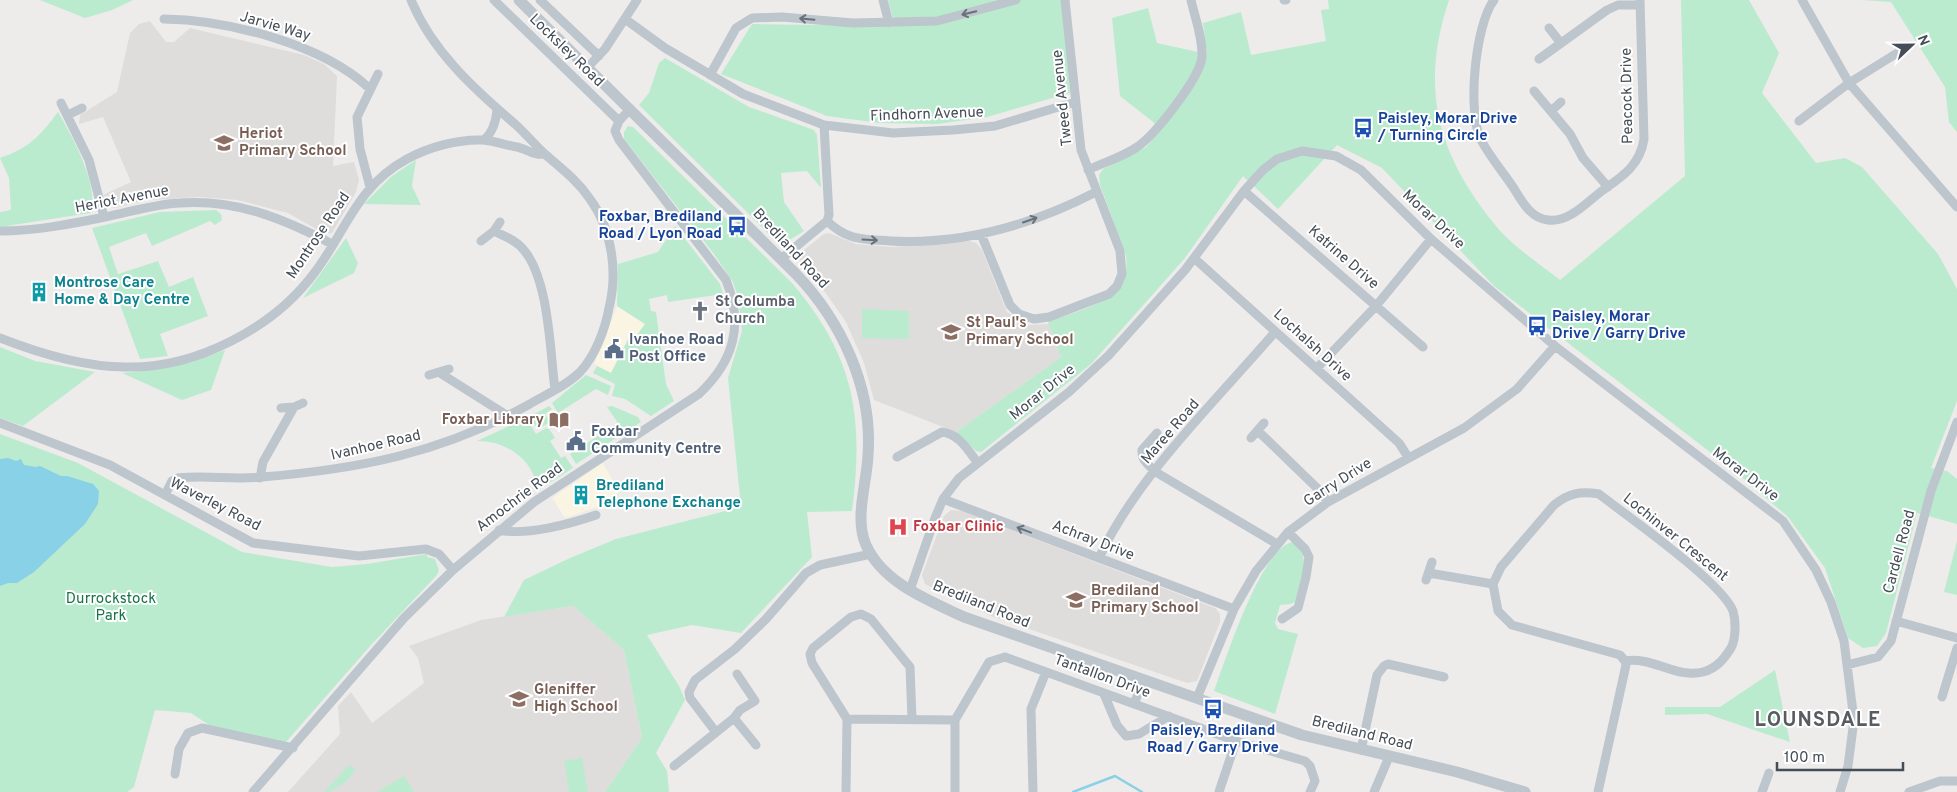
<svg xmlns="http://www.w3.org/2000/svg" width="1957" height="792" font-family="Overpass,sans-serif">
  <rect width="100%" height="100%" fill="#eeebeb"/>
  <path fill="#faf4e3" d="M617,306L645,324L635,339L629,336L611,373L594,364Z
    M603,463L619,492L609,503L565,518L552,498Z"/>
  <path fill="#dfdcdc" d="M150,21L166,42H174L190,28L304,55L324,64L337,76L333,166L354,162L359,180L356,192L332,233L325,234L288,213L237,200L200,197L148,200L115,208L107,205L103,195L131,182L103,117L79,124L80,115L117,92L130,33L139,24Z
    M829,233L856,244L893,247L970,241L976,243L982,250L1007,312L1028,325L1049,324L1061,357L956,432L874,400L864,363L846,322L825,292L799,260V255L804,250L824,234Z
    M951,510L962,511L1215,608L1220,614V622L1197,681L1187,683L991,616L925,584L922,575L944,516Z
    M573,606L624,650L642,738L605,792H288L340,734L338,706L351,692L372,723L424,683L418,658L409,646L481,620Z"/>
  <path fill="#baebce" d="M40,0H133L112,10L85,18Z
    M888,0H1063L1070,93L987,117L937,124L879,123L827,116L721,74L752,24L895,26Z
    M1328,0H1449C1419,89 1438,155 1496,226C1510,244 1541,265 1560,280L1685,176L1681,0H1749L1779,53L1762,93L1816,163L1845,158L1862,167L1938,254L1957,289V401L1931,468L1947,471L1957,479V524L1917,513L1886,633L1877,646L1863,648L1848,638L1825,568L1788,517L1736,472L1494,286L1382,168L1337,145L1278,209L1243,176L1185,258L1091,364L981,452L976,451L956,432L1061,357L1048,322C1081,309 1132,301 1126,256L1100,185L1099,175L1103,169L1146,147L1162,129L1120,96L1112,18L1148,8L1157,43L1207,54L1203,23L1241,12L1251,55L1326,41L1321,10L1329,9Z
    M1862,0H1957V132L1949,122L1945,87L1891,2Z
    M665,58L749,107L814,130L817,135L821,188L807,171L781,173L784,202L804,231L781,245L777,242L639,105L649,93L659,63Z
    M58,112C71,134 101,188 90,213L0,227V212L11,210L9,178L0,158C29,148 40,136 58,112Z
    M628,126L633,127L792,283C855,357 864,417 852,511L807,512L812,557L741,633L692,625L647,635L679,686L685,700L656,753L667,771L669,792H605L642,738L624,650L573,606L504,617L524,580L570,558L616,539L741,507L728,378L742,331L738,297L733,282L714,254L624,139V132Z
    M416,160L412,186L421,205L364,204L392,176Z
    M216,210L221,214L222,220L215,225L210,221L152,246L146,233L109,247L118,274L158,261L169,287L193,277L208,316L160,334L168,356L140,359L92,228L160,212Z
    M675,226L720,284L723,294L668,302L667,295L649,299L651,311L656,312L666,384L674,401L651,416L625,399L612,396L615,384L593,373L597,366L611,373L630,336L635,338L645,324L617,306L618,264L658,252Z
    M346,238L358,263L354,273L303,298Z
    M862,309L909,311V339L862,338Z
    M0,347L35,361L95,372L23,426L0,418Z
    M225,350L211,390L182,400L122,373C159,370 190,363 225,350Z
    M586,375L611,386L608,395L596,389L558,413L552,403Z
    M549,406L552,409L545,414L550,422L538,429L529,417Z
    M612,406L638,417L641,422L576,464L570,454L618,423L607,407Z
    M526,418L536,434L548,427L555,438L550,441L561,458L565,456L573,468L538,490C533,459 507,441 477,441Z
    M0,434L78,463L242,552L332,567L367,564L427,554V557L435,559L439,570L437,575L371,645L286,742L212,727L191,713L155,710L134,787L127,792H0Z
    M1957,541V595L1944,592Z
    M1293,542C1313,554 1300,583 1295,602L1291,604L1280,605L1275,623L1278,629L1298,634L1275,714L1214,691C1225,662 1261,547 1293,542Z
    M1775,670L1790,742L1707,714L1665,715V707H1720Z
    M582,758L588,792H569L564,761Z
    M349,765L355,769C353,778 334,792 324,792Z
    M404,776L414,792H377Z"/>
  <path fill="#89d1e6" d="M8,458L16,461L21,459L24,465L36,467L40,466L61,476H67L93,484L99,491L98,504L85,524L34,572L17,583H8L0,586V459Z"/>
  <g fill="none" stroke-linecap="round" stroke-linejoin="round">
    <path stroke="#89d1e6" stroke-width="2.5" d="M1073,792L1115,776L1142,792"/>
    <path stroke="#bdc5cd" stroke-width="9" d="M494,0L619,121
      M540,0L599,56
      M883,0L889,23
      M1284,0H1286
      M1494,0C1475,25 1467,112 1481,140C1490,157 1503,172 1513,187C1522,201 1530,218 1548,220C1569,223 1587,202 1603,190C1623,176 1640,165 1644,139L1640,0
      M1802,0L1849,83L1957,207
      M164,19C228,20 322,44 369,88
      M625,19L665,48L743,94L824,125L893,133L953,130L995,126L1075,102
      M1549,28L1560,42
      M1539,59L1607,10L1618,5H1640
      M587,68L605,49L637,0
      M710,75L736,28L752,18L782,17L853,23L937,21L1016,0
      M1534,91L1570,134L1583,158L1608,187
      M61,103L89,160L104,217
      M1551,111L1561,102
      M68,115L82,108
      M1799,121L1849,83L1902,50
      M484,140C493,132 496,122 497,110
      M1088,170C1104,162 1123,157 1137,147C1155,135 1200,78 1202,57C1203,38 1195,18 1191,0
      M370,187L360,149L357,117L378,74
      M1244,191L1423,347
      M827,221C848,241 863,239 890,241C963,245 1032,225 1096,192
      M0,231C35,231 71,224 105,217C130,212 155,204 180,203C237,199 284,219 332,244
      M494,231C504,236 516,240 523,249C549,278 550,351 555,390
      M981,234L1010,305L1019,314L1034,319L1049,317L1109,294L1117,286L1122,274L1120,251L1081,150L1065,0
      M481,241L494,231L500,222
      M1194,258L1399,443L1408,457
      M781,259L827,221L829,215L824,125
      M0,338C38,353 83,367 125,367C195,369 274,328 315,272C346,231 357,186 407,159C429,147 458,139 483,140C494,141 506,145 517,147C527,149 534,156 545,154
      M1317,368L1376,306L1431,239
      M440,373L508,416
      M429,375L449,369
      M281,408L294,407L303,403
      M0,423L110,465L253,543L359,556L426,549L439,554L453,570
      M1258,431L1318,489L1328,502
      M1157,433L1142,450C1141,460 1148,464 1154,471L1277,544
      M1251,438L1264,423
      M897,457L942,432C959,434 968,450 977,462
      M260,478L263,462L294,407
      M165,495L172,481L178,478C206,475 234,480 262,477C360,469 441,453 528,405C545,395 566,386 580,372C595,356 605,330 609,308C618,272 612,229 590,199C578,181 562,169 546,155C535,145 526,134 515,124C474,89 432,51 411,0
      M943,499L1234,609
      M499,530C526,536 570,524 596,515
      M1099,558C1137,476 1216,401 1275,332
      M1429,573L1493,584L1501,567L1554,505C1569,493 1580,491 1599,494C1627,516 1722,582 1733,611C1736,621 1736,639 1731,648C1724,659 1717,668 1703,672C1677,679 1652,656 1625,661L1620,655L1512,625L1498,611L1493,584
      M1426,580L1432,562
      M910,590L935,518L943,499L959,478L1069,392L1109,355L1185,270L1244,191L1263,170L1277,159L1302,151L1336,156L1361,170L1431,239L1555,346L1783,521L1816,570L1831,602L1844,641L1854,720L1848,766L1840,792
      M1282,619L1298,608L1306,577L1309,557L1305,549L1288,532
      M1896,621L1957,638
      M1847,665L1878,657L1891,641L1931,491L1957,422
      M1104,694L1117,725L1126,736L1139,734L1169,716
      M1942,697L1957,648
      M1197,698L1234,609L1256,571L1288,532L1328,502L1464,428L1517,389L1555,346
      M1134,704L1143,681
      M734,718L756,745
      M847,719L955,720
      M715,731L690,698L689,692L695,680L735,649L766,619L806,573L820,565L871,554
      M1361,750L1377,675L1384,666L1388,664L1444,677
      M674,766L734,718L740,710L755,701L737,674
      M175,774L179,749L188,733L202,728L293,748
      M253,792L404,618L453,570L534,502L699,394C734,361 744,325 726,280L619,140L615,131L619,121L630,109
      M846,792L847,719L812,663L810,654L813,648L851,617L861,614L871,619L910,667L912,719
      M955,792V720L989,662L1005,657L1236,741L1305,761L1310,766L1315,781L1310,792
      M1033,792L1031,709L1046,672
      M1219,792L1236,741
      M1374,792L1389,757
      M1598,792L1626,665L1625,661
      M1762,792L1769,773
      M1909,792L1940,781H1957"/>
    <path stroke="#bdc5cd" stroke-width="11" d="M519,0L796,274C841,321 873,388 868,455C867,483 854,518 866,545C883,583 928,600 964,617L1302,735L1457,772L1525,792"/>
  </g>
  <defs><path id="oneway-shaft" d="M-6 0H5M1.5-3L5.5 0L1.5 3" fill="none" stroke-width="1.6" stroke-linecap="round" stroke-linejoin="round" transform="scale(1.25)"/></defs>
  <g stroke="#69727a">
    <use href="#oneway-shaft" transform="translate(969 13) rotate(166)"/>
    <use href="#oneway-shaft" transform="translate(807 19) rotate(-175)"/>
    <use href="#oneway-shaft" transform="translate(1030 220) rotate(-19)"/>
    <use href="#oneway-shaft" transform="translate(870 240) rotate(3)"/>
    <use href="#oneway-shaft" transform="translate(1024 530) rotate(-159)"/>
  </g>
  <defs>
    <symbol id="bus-bare" viewBox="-9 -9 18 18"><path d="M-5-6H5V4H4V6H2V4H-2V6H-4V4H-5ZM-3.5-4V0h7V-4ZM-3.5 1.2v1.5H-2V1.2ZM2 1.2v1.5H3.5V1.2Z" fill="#1a4fb4" stroke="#fff" stroke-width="2.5" paint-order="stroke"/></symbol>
    <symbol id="school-bare" viewBox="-9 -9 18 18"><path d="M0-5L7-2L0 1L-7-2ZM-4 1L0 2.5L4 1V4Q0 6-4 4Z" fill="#8d6e63" stroke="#fff" stroke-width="2.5" paint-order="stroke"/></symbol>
    <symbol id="building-bare" viewBox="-9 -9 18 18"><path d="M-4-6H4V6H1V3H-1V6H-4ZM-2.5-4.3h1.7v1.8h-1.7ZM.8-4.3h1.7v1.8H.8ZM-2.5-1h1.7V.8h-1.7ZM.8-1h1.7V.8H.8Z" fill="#0f9aa8" stroke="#fff" stroke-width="2.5" paint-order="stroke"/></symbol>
    <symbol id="church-bare" viewBox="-9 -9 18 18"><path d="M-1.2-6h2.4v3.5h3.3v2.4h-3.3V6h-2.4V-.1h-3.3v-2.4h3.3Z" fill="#6b7280" stroke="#fff" stroke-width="2.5" paint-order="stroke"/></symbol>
    <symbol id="civic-bare" viewBox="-9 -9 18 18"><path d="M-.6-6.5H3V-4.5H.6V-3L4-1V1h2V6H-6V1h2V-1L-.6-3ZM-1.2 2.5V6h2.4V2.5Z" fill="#5c6f8a" stroke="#fff" stroke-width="2.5" paint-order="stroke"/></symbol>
    <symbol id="library-bare" viewBox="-9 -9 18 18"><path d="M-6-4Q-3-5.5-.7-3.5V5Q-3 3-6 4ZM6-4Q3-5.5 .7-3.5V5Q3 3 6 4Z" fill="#8d6e63" stroke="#fff" stroke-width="2.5" paint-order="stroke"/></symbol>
    <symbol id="hospital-bare" viewBox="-9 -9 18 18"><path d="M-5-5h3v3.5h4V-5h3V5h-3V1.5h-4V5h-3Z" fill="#e0444e" stroke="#fff" stroke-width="2.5" paint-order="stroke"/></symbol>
  </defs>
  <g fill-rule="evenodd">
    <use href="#bus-bare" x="1349" y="114" width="28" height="28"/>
    <use href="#school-bare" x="210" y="129" width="28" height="28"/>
    <use href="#bus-bare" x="723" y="212" width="28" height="28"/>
    <use href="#building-bare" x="25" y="278" width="28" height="28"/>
    <use href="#church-bare" x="686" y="297" width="28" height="28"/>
    <use href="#bus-bare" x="1523" y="312" width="28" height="28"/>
    <use href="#school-bare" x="937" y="318" width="28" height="28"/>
    <use href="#civic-bare" x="600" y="335" width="28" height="28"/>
    <use href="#library-bare" x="545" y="406" width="28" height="28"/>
    <use href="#civic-bare" x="562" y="427" width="28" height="28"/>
    <use href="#building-bare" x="567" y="481" width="28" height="28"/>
    <use href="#hospital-bare" x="884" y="513" width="28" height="28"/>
    <use href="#school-bare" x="1062" y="586" width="28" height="28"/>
    <use href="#school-bare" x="505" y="685" width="28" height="28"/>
    <use href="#bus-bare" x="1199" y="695" width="28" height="28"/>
  </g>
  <g text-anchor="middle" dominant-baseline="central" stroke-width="4" stroke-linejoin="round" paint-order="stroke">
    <g font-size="15" fill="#454e57" stroke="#fff">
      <text transform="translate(275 27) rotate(16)">Jarvie Way</text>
      <text transform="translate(566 51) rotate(44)">Locksley Road</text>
      <text transform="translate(1628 96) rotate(-91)">Peacock Drive</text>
      <text transform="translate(1063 98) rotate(-96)">Tweed Avenue</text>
      <text transform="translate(927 115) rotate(-2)">Findhorn Avenue</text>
      <text transform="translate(122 200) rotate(-11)">Heriot Avenue</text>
      <text transform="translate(1433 220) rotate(43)">Morar Drive</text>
      <text transform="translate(319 236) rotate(-56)">Montrose Road</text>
      <text transform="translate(790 249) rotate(47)">Brediland Road</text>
      <text transform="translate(1343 258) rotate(41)">Katrine Drive</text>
      <text transform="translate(1312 346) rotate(42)">Lochalsh Drive</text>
      <text transform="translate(1043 393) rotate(-39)">Morar Drive</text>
      <text transform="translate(1171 432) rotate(-49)">Maree Road</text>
      <text transform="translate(376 446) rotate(-13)">Ivanhoe Road</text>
      <text transform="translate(1745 475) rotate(37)">Morar Drive</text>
      <text transform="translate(1338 483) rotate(-32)">Garry Drive</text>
      <text transform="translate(520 498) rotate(-37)">Amochrie Road</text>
      <text transform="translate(215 505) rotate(27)">Waverley Road</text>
      <text transform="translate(1675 538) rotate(39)">Lochinver Crescent</text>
      <text transform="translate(1093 541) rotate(21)">Achray Drive</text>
      <text transform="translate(1900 552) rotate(-75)">Cardell Road</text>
      <text transform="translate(981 605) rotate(22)">Brediland Road</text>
      <text transform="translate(1102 677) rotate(20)">Tantallon Drive</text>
      <text transform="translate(1362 734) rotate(14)">Brediland Road</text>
    </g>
    <g font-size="15" font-weight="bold" fill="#164399" stroke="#fff" text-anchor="start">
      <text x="1378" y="119">Paisley, Morar Drive<tspan x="1378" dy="17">/ Turning Circle</tspan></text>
      <text x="722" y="217" text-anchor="end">Foxbar, Brediland<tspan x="722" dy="17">Road / Lyon Road</tspan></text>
      <text x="1552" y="317">Paisley, Morar<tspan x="1552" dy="17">Drive / Garry Drive</tspan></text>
      <text x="1213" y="731" text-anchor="middle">Paisley, Brediland<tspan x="1213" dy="17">Road / Garry Drive</tspan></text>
    </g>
    <g font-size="15" font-weight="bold" fill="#785e54" stroke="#fff" text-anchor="start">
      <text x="239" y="134">Heriot<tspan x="239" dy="17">Primary School</tspan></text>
      <text x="966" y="323">St Paul's<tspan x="966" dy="17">Primary School</tspan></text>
      <text x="544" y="420" text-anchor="end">Foxbar Library</text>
      <text x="1091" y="591">Brediland<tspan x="1091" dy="17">Primary School</tspan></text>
      <text x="534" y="690">Gleniffer<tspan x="534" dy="17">High School</tspan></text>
    </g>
    <g font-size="15" font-weight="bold" fill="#0d838f" stroke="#fff" text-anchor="start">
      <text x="54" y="283">Montrose Care<tspan x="54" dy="17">Home &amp; Day Centre</tspan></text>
      <text x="596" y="486">Brediland<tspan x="596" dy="17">Telephone Exchange</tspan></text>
    </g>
    <g font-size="15" font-weight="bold" fill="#5b616d" stroke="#fff" text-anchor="start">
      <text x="715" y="302">St Columba<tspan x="715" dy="17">Church</tspan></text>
    </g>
    <g font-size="15" font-weight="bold" fill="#4e5e75" stroke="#fff" text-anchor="start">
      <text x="629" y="340">Ivanhoe Road<tspan x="629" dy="17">Post Office</tspan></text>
      <text x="591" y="432">Foxbar<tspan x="591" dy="17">Community Centre</tspan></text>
    </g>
    <g font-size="15" font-weight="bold" fill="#be3a42" stroke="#fff" text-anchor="start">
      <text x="913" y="527">Foxbar Clinic</text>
    </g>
    <g font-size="15" fill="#1a7449" stroke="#fff">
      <text x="111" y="599">Durrockstock<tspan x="111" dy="17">Park</tspan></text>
    </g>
    <g font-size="20" font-weight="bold" letter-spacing="1" fill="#585b60" stroke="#fff">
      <text x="1818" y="721">LOUNSDALE</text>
    </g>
  </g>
  <g transform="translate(1912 45) rotate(68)" stroke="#ffffff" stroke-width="4" paint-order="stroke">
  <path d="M0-4L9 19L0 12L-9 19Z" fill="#454e57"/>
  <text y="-8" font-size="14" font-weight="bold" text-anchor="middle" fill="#454e57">N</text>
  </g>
  <path d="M1777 762v8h126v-8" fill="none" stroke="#454e57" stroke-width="2.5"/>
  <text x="1784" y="762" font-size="15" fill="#454e57" stroke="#ffffff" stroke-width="4" paint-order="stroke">100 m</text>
</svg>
